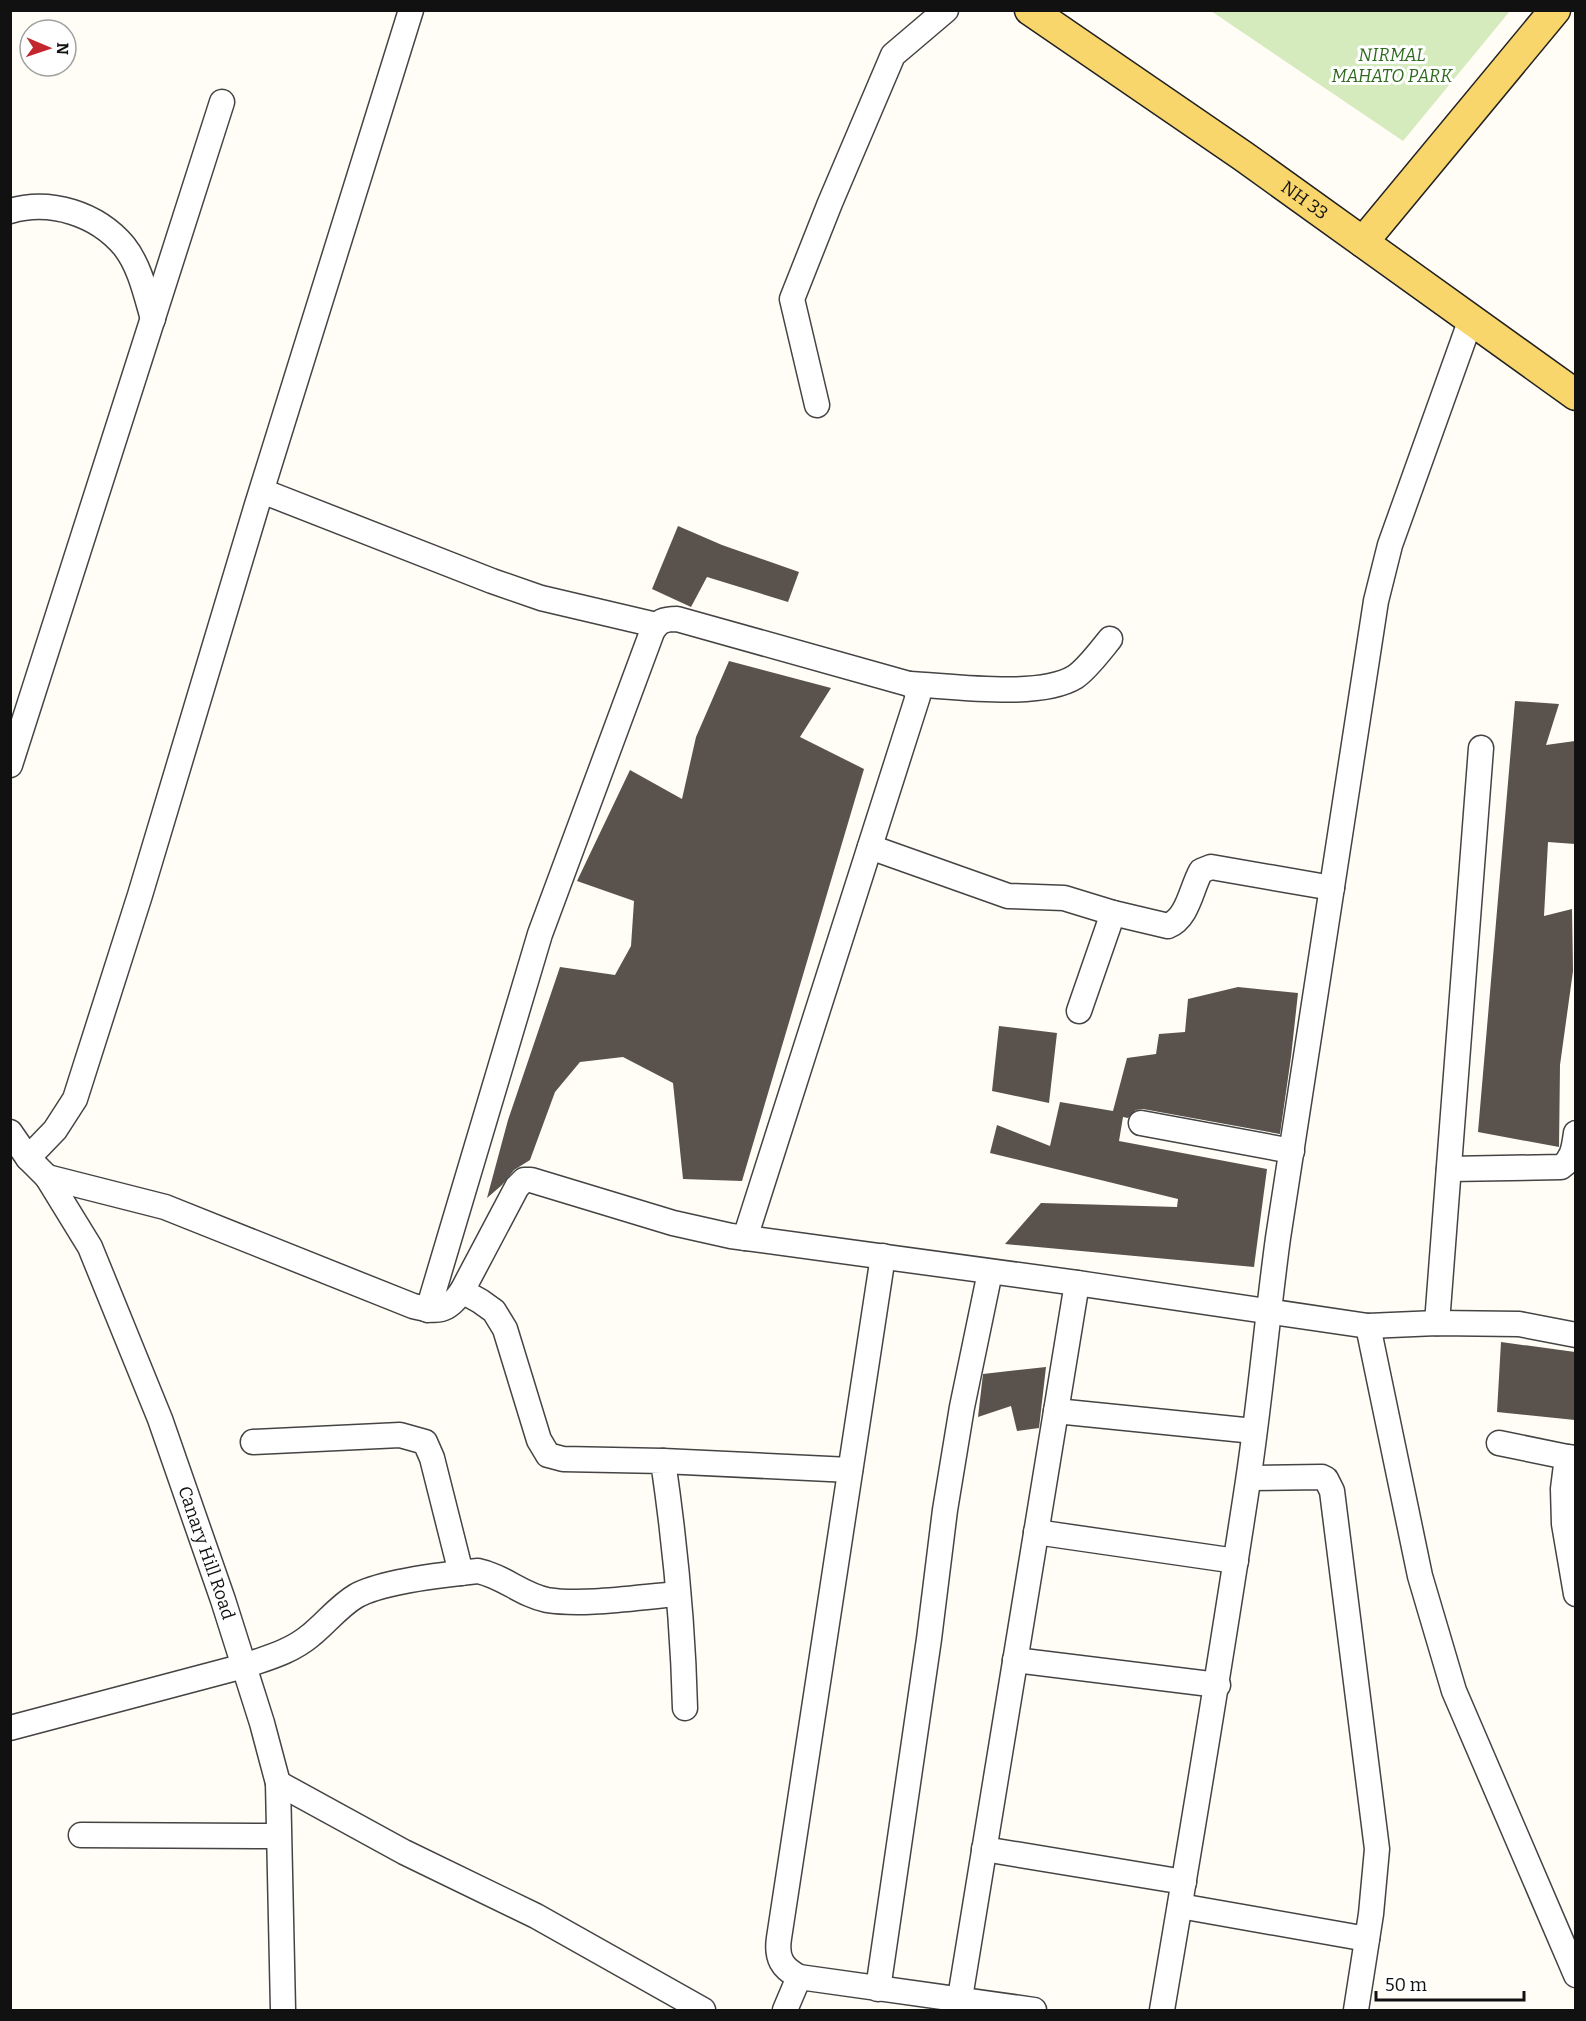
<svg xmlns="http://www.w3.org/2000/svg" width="1586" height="2021" font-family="Bitter,serif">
  <rect width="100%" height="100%" fill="#fffdf5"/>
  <path fill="#d5ebbd" d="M1211,11H1510L1403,141Z"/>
  <path fill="#5a524d" d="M678,526L722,545L799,572L788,602L707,577L691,607L652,589Z
    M729,661L831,688L800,737L864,769L742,1181L683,1179L673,1083L623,1057L580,1062L555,1092L530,1160L514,1170L502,1185L487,1198L508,1120L560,967L615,975L631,946L634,901L577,881L630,770L682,799L696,737Z
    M1515,701L1559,704L1546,745L1575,741V844L1548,842L1544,916L1572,909L1573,971L1560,1065L1559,1147L1478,1132Z
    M1238,987L1298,993L1291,1057L1280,1134L1143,1109L1136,1110L1128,1118L1123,1117L1119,1141L1267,1169L1254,1267L1005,1244L1041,1203L1177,1207L1178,1199L990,1153L997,1125L1050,1146L1060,1102L1113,1111L1127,1058L1156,1054L1159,1034L1185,1032L1188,999Z
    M999,1026L1057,1033L1049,1103L992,1091Z
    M1501,1342L1575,1352V1420L1497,1412Z
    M1046,1367L1039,1428L1017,1431L1011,1406L978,1417L983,1374Z"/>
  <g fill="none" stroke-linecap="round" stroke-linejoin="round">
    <defs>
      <g id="minor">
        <path d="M10,211C51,199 97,214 124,246C140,266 146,295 153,319"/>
        <path d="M817,405L792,299L830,203L893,55L946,10"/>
        <path d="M262,491L492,581L541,598L656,625"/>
        <path d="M909,684C952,686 1039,699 1075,677C1087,669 1101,650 1110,639"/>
        <path d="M10,765L222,102"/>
        <path d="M870,847L1008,896L1064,898L1113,913L1168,926C1188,918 1191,889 1201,871L1211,867L1332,888"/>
        <path d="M1079,1011L1113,913"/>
        <path d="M1141,1123L1292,1151"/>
        <path id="s1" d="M10,1132L28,1158L47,1177L90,1247L160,1419L223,1600L262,1723L278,1783L283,2010"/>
        <path d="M28,1158L55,1130L75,1099L140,895L256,508L411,10"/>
        <path d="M1449,1169L1561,1167C1573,1159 1574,1147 1576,1133"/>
        <path d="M47,1177L165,1207L413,1306C438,1312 447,1313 462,1291L517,1187L524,1180H531L673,1223L731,1236L1077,1283L1368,1326L1437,1323L1519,1324L1576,1335"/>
        <path d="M462,1291L480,1301L494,1311L505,1329L539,1440L548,1455L563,1459L663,1461C675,1543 683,1626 685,1708"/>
        <path d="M428,1310L540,934L652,632C658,621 664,619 677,619L909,684L914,687L918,696L745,1238"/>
        <path d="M1437,1323L1481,748"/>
        <path d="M1368,1326L1420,1576L1454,1691L1576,1975"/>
        <path d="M1056,1411L1254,1431"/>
        <path d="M253,1442L400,1435L425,1442L432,1458L461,1573"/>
        <path d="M1499,1443L1567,1457"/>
        <path d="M1576,1458L1567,1457L1563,1489L1564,1524L1576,1594"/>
        <path d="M663,1461L850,1470"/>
        <path d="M1249,1478L1322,1477L1326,1479L1332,1491L1377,1849L1371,1914L1356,2010"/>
        <path d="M1036,1532L1236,1561"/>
        <path d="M1015,1660L1218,1685"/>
        <path d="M10,1728L244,1666C267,1658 291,1652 311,1635C326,1623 339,1606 356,1596C382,1581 448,1574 478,1571C503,1576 522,1595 547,1600C584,1606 639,1597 678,1594"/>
        <path d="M278,1783L404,1852L536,1916L703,2010"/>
        <path d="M81,1835L278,1836"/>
        <path d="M984,1849L1184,1882"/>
        <path d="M1180,1906L1367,1939"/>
        <path d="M799,1977L1034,2010"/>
        <path d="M878,1989L929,1639L945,1510L962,1407L990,1272"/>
        <path d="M785,2010L799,1977C782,1968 776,1958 779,1938L883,1256"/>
        <path d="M958,2010L1077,1283"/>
        <path d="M1162,2010C1192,1834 1221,1658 1248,1481C1260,1401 1267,1319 1278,1238L1376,601L1390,545L1471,319"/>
      </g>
      <g id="major">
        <path id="s2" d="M1030,10L1243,156L1576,395"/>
        <path d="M1363,242L1555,10"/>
      </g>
    </defs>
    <use href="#minor" stroke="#444" stroke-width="27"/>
    <use href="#major" stroke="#222" stroke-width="33"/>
    <use href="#minor" stroke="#fff" stroke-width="24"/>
    <use href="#major" stroke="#f9d66b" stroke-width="30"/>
  </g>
  <g text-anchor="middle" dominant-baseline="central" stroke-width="6" stroke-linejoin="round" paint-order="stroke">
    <g font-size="18" font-style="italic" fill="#2f6b1f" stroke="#fff">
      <text x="1392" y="55">NIRMAL<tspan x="1392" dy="21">MAHATO PARK</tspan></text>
    </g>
    <g font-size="18" fill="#111" stroke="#fff">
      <text stroke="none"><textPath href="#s2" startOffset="334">NH 33</textPath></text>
      <text stroke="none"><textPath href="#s1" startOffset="468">Canary Hill Road</textPath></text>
    </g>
  </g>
  <rect width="1586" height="2021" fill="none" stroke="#111111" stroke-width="24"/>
  <g transform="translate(48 48) rotate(92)"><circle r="28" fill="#ffffff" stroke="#a0a0a0" stroke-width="1.5"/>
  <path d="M0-4.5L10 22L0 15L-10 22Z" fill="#c4262e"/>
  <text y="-9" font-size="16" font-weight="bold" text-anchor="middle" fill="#111111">N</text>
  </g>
  <path d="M1376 1991v9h148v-9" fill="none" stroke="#111111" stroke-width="3"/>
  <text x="1385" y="1991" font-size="18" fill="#111111" stroke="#ffffff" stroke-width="4.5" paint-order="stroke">50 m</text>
</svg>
